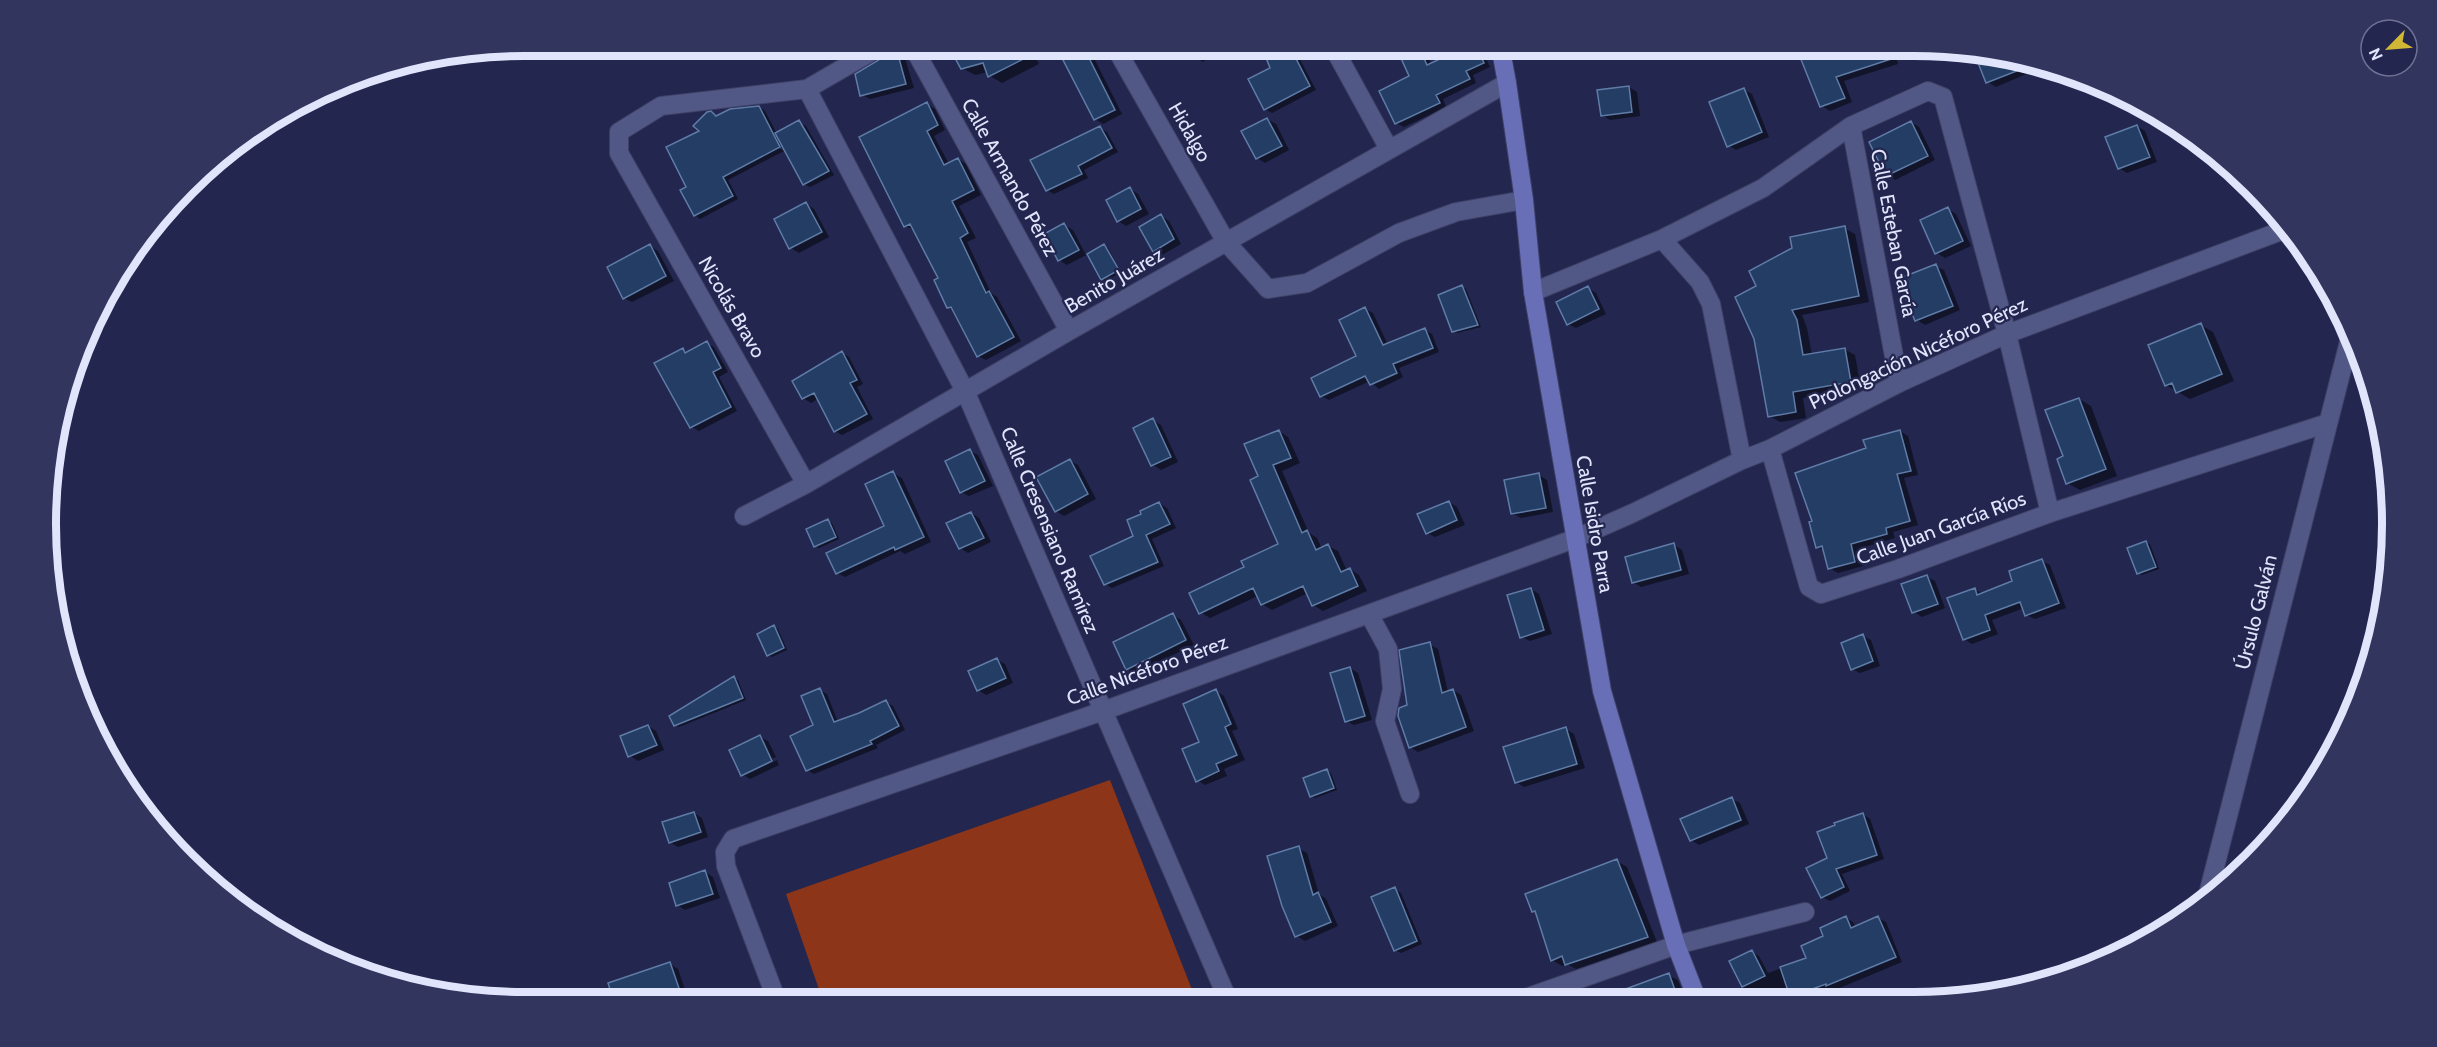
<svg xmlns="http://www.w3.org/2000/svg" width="2437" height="1047" font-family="Cabin,sans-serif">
  <rect width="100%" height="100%" fill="#23264f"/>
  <path fill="#8c3519" d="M1110,780L1196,1000L823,1001L786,894Z"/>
  <path fill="#0007" d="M1029,45L1039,64L1002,83L990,76L988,72L975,75L962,68Z
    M1190,45H1217L1221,52L1202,62Z
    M1263,45H1297L1299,49L1295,50L1316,90L1272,113L1265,109L1272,68Z
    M1401,45H1422L1432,65L1475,45L1482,49L1490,67L1473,75L1476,83L1443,99L1446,107L1404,127L1396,123L1411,77Z
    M1827,45H1914L1928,47L1897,60L1898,64L1844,81L1852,102L1830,111L1822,106Z
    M1082,48L1091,52L1122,114L1103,124L1095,119L1063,57Z
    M897,53L905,58L914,88L870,99L862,95Z
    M1977,55L2042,66L2043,67L1996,87L1988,82Z
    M1629,87L1637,92L1640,116L1610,120L1602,115Z
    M1743,89L1752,94L1769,137L1736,150L1728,145Z
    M927,104L935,109L945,130L934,136L949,164L958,159L966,164L981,195L959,206L976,238L967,242L991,293L997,297L1021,341L986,360L978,356L954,310L949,307L940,279L915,230L905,226Z
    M759,107L765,111L777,134L799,122L806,126L834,175L810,187L804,184L785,148L775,142L773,145L784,151L728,180L738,199L700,219L695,215L688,188L701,131L718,117Z
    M1267,119L1276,124L1289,150L1265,163L1257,158Z
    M1911,122L1919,127L1935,160L1895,180L1887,175Z
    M2137,126L2145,131L2157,162L2127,173L2119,168Z
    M1100,128L1107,132L1118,152L1084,170L1088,178L1054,194L1047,190Z
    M2197,141L2210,150L2206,151L2199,147Z
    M1130,189L1138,194L1149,214L1126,226L1118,221Z
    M806,204L814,209L829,237L799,253L791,248Z
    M1948,209L1956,214L1971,246L1945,258L1937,253Z
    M1161,216L1169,221L1181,244L1162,255L1154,250Z
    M1064,225L1073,230L1086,255L1067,265L1059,260L1046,235Z
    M1844,228L1855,234L1869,302L1802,315L1807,328L1812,355L1844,349L1855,355L1861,388L1803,398L1806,418L1780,422L1770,416L1758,287Z
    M650,246L658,251L674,281L632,302L624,298Z
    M1104,246L1108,248L1121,272L1106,281L1102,279Z
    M1935,266L1944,270L1960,310L1925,325L1917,320Z
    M1462,287L1466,289L1481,327L1457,333L1454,331Z
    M1588,288L1596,293L1606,314L1576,328L1568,324Z
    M1365,309L1373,313L1388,345L1425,330L1432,334L1439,352L1399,368L1403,377L1379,389L1370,381L1329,400L1321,396L1358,357Z
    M2201,325L2213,332L2234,381L2190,399L2166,385Z
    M707,343L714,347L728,372L719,377L737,411L699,431L692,427L683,350L688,353Z
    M842,353L849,357L863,384L857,387L873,419L842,435L835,431L818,399L811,403L803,398Z
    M2079,399L2091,406L2117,476L2080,490L2067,483L2065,457Z
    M1153,420L1161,425L1178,462L1161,470L1153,465Z
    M1279,431L1288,437L1300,463L1282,471L1309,533L1317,538L1322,549L1328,546L1338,551L1347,571L1350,569L1359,575L1367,591L1323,611L1313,605L1308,593L1272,610L1262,604L1258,596L1210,618L1200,612L1246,568L1280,545L1260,477Z
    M1900,431L1908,436L1918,475L1904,478L1918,525L1893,532L1895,538L1858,549L1863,566L1838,573L1830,568L1825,551L1817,547L1814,522L1867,449Z
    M970,451L978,455L993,486L969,496L961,492Z
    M1070,461L1078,465L1096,499L1064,516L1056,511Z
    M893,473L902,478L931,542L905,554L900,551L845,577L837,573L886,527Z
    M1539,475L1547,480L1553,512L1521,518L1512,513Z
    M1449,502L1457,507L1465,525L1435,537L1427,533Z
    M1159,503L1167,508L1176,528L1152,539L1164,566L1112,588L1105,584Z
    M971,513L979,518L991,542L968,553L960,548Z
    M828,521L832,523L839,539L819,548L815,546Z
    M2146,542L2150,544L2159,569L2142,575L2139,573Z
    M1674,545L1682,550L1689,574L1641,587L1633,582Z
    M2042,561L2050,565L2066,608L2035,619L2026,615L2024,608L1992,620L1998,634L1972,644L1964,639L1974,589L1983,594L2014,582Z
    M1927,577L1935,581L1945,608L1922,617L1914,612Z
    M1531,589L1539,594L1552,634L1530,641L1522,637Z
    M1173,615L1181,620L1194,645L1135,673L1127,669Z
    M774,627L778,629L787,650L772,657L768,655Z
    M1863,636L1871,640L1880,666L1860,673L1852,669Z
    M1429,644L1438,649L1448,692L1453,690L1461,695L1474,731L1418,752L1410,747L1409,706Z
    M996,659L1005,664L1013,683L986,695L978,690Z
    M1350,668L1358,673L1372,720L1354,725L1346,721Z
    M734,678L738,680L746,700L679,727L675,725Z
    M820,690L827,694L838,722L886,702L893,706L905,730L876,745L878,748L814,774L807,770Z
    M1216,691L1224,696L1238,729L1232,731L1245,760L1224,769L1227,776L1205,785L1197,780L1201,743Z
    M648,726L656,731L664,750L638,761L630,756Z
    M1566,729L1574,734L1585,768L1524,787L1516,782Z
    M760,737L768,741L776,757L745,772V775L777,760L779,765L750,779L742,774Z
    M1327,771L1331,773L1337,790L1315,798L1311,796Z
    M1732,799L1740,803L1749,824L1699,845L1691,840Z
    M694,813L702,818L708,837L678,847L670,842Z
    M1863,814L1870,819L1884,859L1842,874L1850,891L1830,901L1822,897L1829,859Z
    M1298,848L1307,853L1319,894L1326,899L1338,926L1305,941L1297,936Z
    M1617,861L1627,867L1657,942L1576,969L1567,964L1562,966L1552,960L1537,914L1533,911Z
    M705,872L713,877L720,898L685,910L677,905Z
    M1395,889L1401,893L1422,944L1401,953L1395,950Z
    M1846,918L1853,922L1856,928L1878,918L1886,922L1902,962L1835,990L1832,988L1804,998L1748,999L1731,961L1752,952L1759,956L1768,973L1808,959L1825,937Z
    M670,964L678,969L688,998L678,1002H616Z
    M1668,975L1678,980L1685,999H1611Z"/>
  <path fill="#233d64" stroke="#5f7ca7" stroke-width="1.5" d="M948,45H1051L988,77L983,63L961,69Z
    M1261,45H1289L1310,86L1264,110L1248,79L1270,68Z
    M1395,45H1418L1427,65L1470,45H1475L1484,63L1466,71L1470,79L1436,95L1440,103L1395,124L1379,91L1409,76Z
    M1830,45H1914L1922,46V49L1836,77L1845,98L1820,107L1800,57Z
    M1083,46L1115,110L1094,120L1061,56Z
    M897,51L906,84L860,96L855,74L890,53Z
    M1975,55L2001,59L2032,65L1986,83Z
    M1629,86L1632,112L1601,116L1597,90Z
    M1744,88L1762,132L1727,147L1709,102Z
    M927,102L938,125L927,131L944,165L958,158L974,190L952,201L968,233L960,238L986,293L989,291L1014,337L977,357L951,307L947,308L934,280L938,278L910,224L904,227L859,137Z
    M759,106L780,147L723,177L733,196L694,216L680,190L686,187L666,147L699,131L693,126L707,112L711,111L716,116L730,109Z
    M1267,118L1282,146L1256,159L1241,131Z
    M799,120L829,171L803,185L775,133Z
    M1911,121L1928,156L1886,176L1869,142Z
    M2137,125L2150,157L2118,169L2105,137Z
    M1100,126L1112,148L1078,166L1082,174L1046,191L1030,160Z
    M1130,187L1141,209L1117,222L1106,200Z
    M806,202L822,232L789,249L774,219Z
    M1948,207L1963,241L1935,254L1920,220Z
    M1161,214L1174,239L1153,252L1139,227Z
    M1064,223L1079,250L1058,261L1044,234Z
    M1845,226L1859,296L1792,310L1797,320L1803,355L1845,348L1851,382L1793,392L1796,412L1768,417L1754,339L1735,297L1756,286L1749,271L1792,248L1790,237Z
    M650,244L666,276L623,299L607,267Z
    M1104,244L1119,270L1101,280L1087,254Z
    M1936,264L1953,306L1915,321L1898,279Z
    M1462,285L1478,325L1452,332L1438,295Z
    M1588,286L1599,309L1567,325L1556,302Z
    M1365,307L1383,345L1425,328L1433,348L1393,364L1397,373L1370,385L1365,376L1320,397L1311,378L1356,356L1339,320Z
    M2201,323L2222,374L2176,393L2172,383L2165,386L2148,345Z
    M707,341L721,368L713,372L731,407L690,428L654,363L683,348L685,353Z
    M842,351L857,380L850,383L867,414L834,432L814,393L802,399L792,381Z
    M2079,398L2106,469L2066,484L2057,459L2063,456L2045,410Z
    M1153,418L1171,457L1151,466L1133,428Z
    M1279,430L1291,458L1273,465L1302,533L1307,530L1316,550L1328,544L1341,572L1350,568L1358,586L1312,606L1303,586L1261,605L1253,588L1199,614L1189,593L1244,567L1241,561L1278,544L1250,480L1258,476L1244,444Z
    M1900,430L1911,471L1897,474L1910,521L1886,528L1887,534L1851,544L1855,562L1828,569L1822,546L1816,548L1809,522L1812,521L1795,473L1866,448L1863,440Z
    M970,449L985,481L960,493L945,461Z
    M1070,459L1088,494L1055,512L1036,477Z
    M893,471L924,537L895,550L894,547L836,574L826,553L884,526L865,484Z
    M1539,473L1546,508L1511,514L1504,480Z
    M1449,501L1457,520L1426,534L1417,514Z
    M1159,502L1170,524L1146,535L1158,562L1104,585L1090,556L1133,536L1127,520L1141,514L1140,511Z
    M971,512L984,538L959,549L946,523Z
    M828,519L836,537L814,547L806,529Z
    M2146,541L2156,567L2137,574L2127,548Z
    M1674,543L1681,570L1632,583L1625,557Z
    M2042,559L2059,603L2025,616L2020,602L1985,615L1990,630L1963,640L1947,598L1975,588L1977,595L2012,581L2009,571Z
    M1927,575L1938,604L1912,613L1901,584Z
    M1531,588L1544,630L1520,638L1507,595Z
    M1173,613L1186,640L1126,670L1113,642Z
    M774,625L784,648L767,656L757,634Z
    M1863,634L1873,661L1851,670L1841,643Z
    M1430,642L1442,693L1453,689L1466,727L1409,748L1398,716L1399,708L1407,705L1399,650Z
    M997,658L1006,678L977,691L968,671Z
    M1350,667L1365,716L1345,722L1330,673Z
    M734,676L743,698L674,726L669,716Z
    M820,688L834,722L859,713L886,700L899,726L870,741L872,744L806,771L790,736L813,725L801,696Z
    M1216,689L1231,724L1225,727L1237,755L1216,764L1219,771L1196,782L1182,749L1199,742L1183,704Z
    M648,725L657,745L628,757L620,736Z
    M1566,727L1577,764L1515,783L1503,747Z
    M760,735L772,761L741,776L729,750Z
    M1327,769L1334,788L1310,797L1303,778Z
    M1732,797L1741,820L1690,841L1680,819Z
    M694,812L701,832L669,843L662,822Z
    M1863,813L1877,855L1836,869L1844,887L1821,898L1806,868L1827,858L1817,832L1835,825L1834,823Z
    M1299,846L1313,895L1318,892L1331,922L1295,937L1282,906L1267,856Z
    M1617,859L1648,937L1565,965L1562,956L1551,961L1535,911L1532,912L1525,894Z
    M705,870L713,894L676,906L669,883Z
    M1395,887L1417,941L1394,951L1371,897Z
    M1846,916L1851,928L1878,916L1896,957L1826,986V984L1790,997L1780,967L1806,958L1801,946L1823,936L1820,928Z
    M1752,950L1765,976L1742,987L1729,961Z
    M670,962L681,994L658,1002H614L608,983Z
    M1669,973L1678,999H1605L1604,997Z"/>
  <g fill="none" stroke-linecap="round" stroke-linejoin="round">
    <defs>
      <path id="street" d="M912,45L1069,331
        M1114,45L1226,242L1268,289L1307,283L1399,233L1456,212L1524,200
        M1332,45L1389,149
        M807,89L966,393L1228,1000
        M1851,126L1899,383
        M1662,239L1700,282L1711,304L1742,460
        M1533,292L1662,239L1763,188L1851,126L1928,91L1943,97L2007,334L2050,513
        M1770,449L1809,587L1821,594L1898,569L2050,513L2328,423
        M806,484L619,153V132L661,106L807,89L883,45
        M744,516L806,484L1069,331L1507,83
        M1369,614L1388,649L1392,689L1385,721L1410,794
        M2206,902L2351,334
        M1523,999L1676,945L1805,912
        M777,1001L726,866L725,852L733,839L1103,711L1574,539L1633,513L1742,460L1770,449L1899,383L2007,334L2289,228"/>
      <path id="secondary" d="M1500,45L1507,83L1524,200L1533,292L1602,691L1676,945L1697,999"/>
    </defs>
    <use href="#street" stroke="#3e4167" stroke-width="20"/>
    <use href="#secondary" stroke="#3e4167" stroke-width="20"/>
    <use href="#street" stroke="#525885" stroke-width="18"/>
    <use href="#secondary" stroke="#686fb7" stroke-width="18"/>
  </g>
  <g text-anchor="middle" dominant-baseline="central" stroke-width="4.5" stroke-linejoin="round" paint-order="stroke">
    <g font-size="20" fill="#e1e5fb" stroke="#23264f">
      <text transform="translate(1190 132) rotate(60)">Hidalgo</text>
      <text transform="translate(1010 177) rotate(61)">Calle Armando Pérez</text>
      <text transform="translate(1894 233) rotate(79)">Calle Esteban García</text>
      <text transform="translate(1114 280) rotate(-30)">Benito Juárez</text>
      <text transform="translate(732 307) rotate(60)">Nicolás Bravo</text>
      <text transform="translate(1918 353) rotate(-25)">Prolongación Nicéforo Pérez</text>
      <text transform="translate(1595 524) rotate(80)">Calle Isidro Parra</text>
      <text transform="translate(1941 528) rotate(-20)">Calle Juan García Ríos</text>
      <text transform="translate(1050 530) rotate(67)">Calle Cresensiano Ramírez</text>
      <text transform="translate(2256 612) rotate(-76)">Úrsulo Galván</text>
      <text transform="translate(1147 670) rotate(-20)">Calle Nicéforo Pérez</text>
    </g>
  </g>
  <path d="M0 0H2437V1047H0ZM524 56H1914A468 468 0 0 1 2382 524V524A468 468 0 0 1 1914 992H524A468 468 0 0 1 56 524V524A468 468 0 0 1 524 56Z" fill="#32355d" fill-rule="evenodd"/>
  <path fill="none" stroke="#e1e5fb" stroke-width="8" d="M524 56H1914A468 468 0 0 1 2382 524V524A468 468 0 0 1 1914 992H524A468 468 0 0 1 56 524V524A468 468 0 0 1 524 56Z"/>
  <g transform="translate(2389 48) rotate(245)"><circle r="28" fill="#23264f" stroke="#6f7294" stroke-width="1.5"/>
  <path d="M0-4.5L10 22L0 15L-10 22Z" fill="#d0b736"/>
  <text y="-9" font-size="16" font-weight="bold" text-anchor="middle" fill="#e1e5fb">N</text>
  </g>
</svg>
